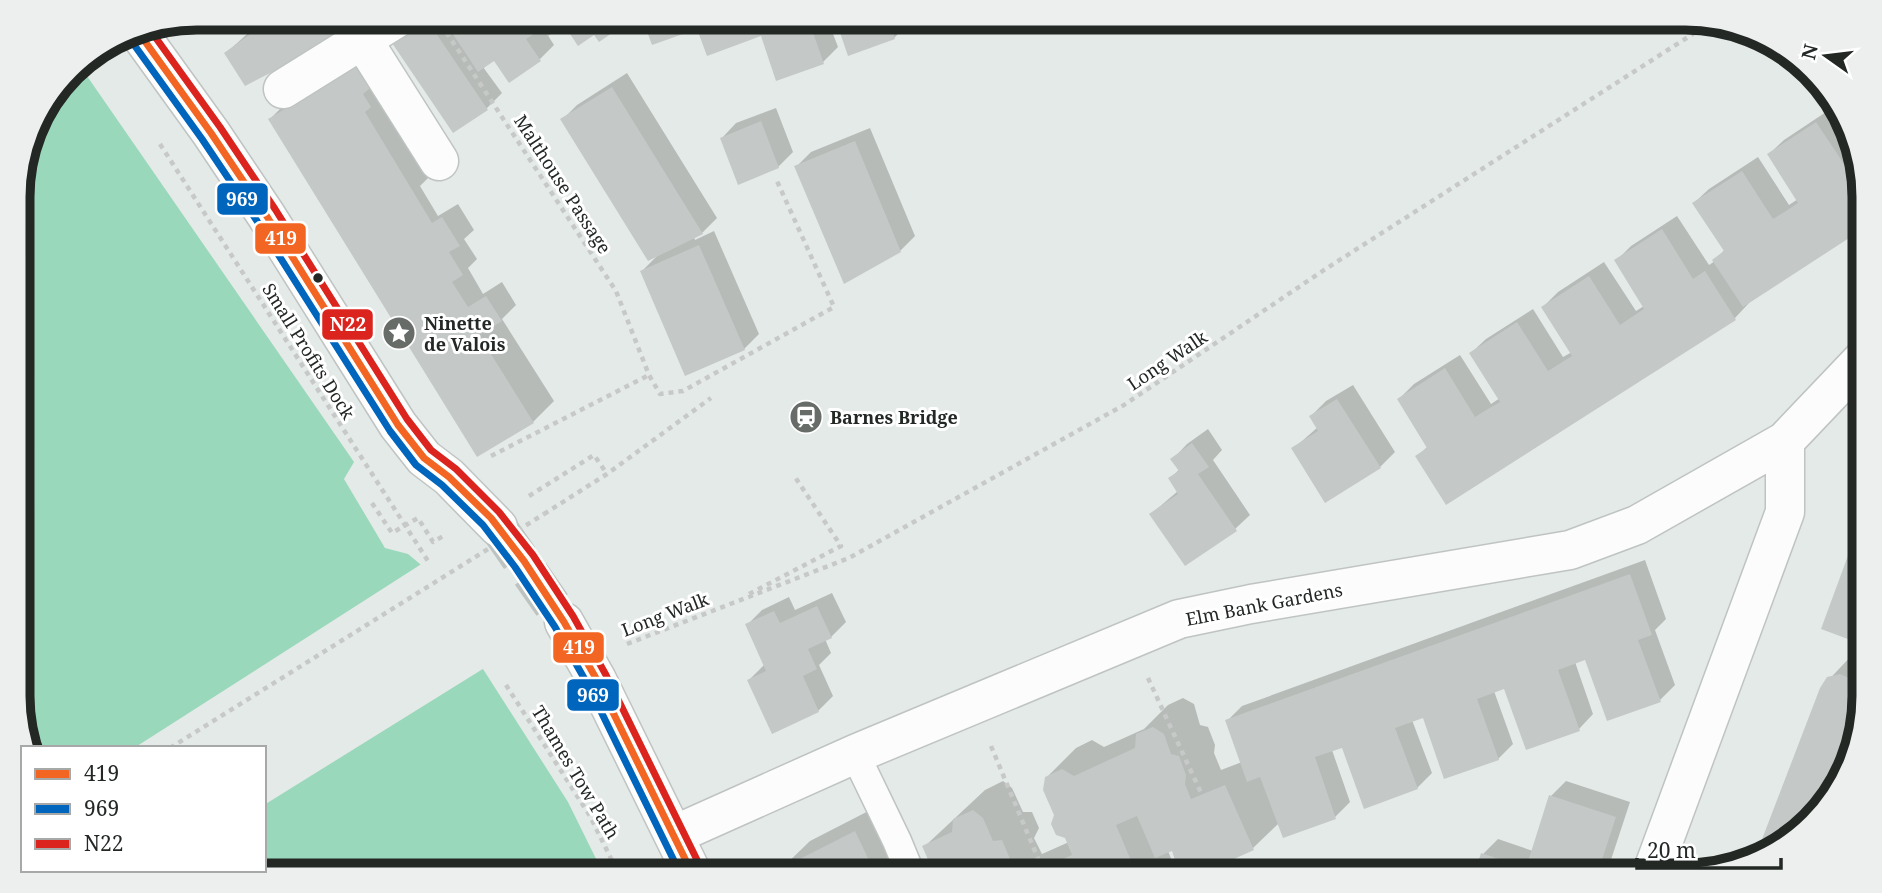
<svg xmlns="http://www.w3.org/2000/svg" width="1882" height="893" font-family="'Noto Serif',serif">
  <rect width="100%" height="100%" fill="#e4eae7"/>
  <path fill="#9ad8bc" d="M78,63L354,462L344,479L385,548L408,554L420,564L483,669L568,802L604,875H196L174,870H264V748H30L19,720L18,184L36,117Z"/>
  <path fill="#e4eae7" d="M423,563L486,667L264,805V748H134Z"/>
  <path fill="#0003" d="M249,18H362L349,30L226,53L256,26Z
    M426,18H626L614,30L564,22L547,34L554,45L540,59H495L483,67L502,93L487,108L454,131L409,29Z
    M644,18H827L838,47L823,62L762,34L698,27L653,43Z
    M837,18H907L909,23L894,38L849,54Z
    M380,47L434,172L420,186L438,216L458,204L474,230L464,239L477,259L468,268L483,294L502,282L516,305L502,319L554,401L533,422L477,454L270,119L291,98Z
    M627,73L717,218L702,233L694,237L695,240L714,231L759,334L744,349L642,271L659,254L562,120L577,105Z
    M776,108L793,152L778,167L722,138L736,123Z
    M1832,108L1844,126L1863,173V227L1748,302L1749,303L1735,318L1418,456L1428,446L1399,399L1414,384L1460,355L1491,404L1500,398L1471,353L1486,339L1533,309L1563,357L1572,352L1543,307L1558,292L1604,262L1636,311L1644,306L1616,261L1631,246L1677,216L1709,265L1715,261L1725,249L1694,203L1709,189L1758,157L1789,205L1798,199L1769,154L1784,140Z
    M870,128L915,236L900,251L796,167L811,152Z
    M1353,385L1395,452L1380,467L1293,449L1318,427L1311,416L1326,401Z
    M1208,429L1222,450L1213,460L1250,515L1235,529L1151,514L1178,491L1170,478L1180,469L1173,459L1187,444Z
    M1645,560L1666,619L1655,630L1675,685L1660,700L1586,658L1575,662L1593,714L1579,729L1505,687L1494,691L1513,744L1498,759L1424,716L1412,720L1432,773L1417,788L1343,745L1332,750L1350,802L1335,817L1284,836L1279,823L1253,848L1194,875H1182L1173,849L1168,851L1175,868L1168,875H937L924,847L985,790L1003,781L1012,788L1023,812H1032L1039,828L1034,838L1042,854L1069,842L1056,815L1046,778L1076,748L1092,740L1104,747L1144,729L1168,705L1183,698L1194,704L1200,725L1208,727L1215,745L1214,753L1221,770L1242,762L1227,721L1242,706Z
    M832,593L846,622L831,637L825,639L831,653L819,665L833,696L818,711L749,680L764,665L747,625L762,610L789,597L795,610Z
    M1864,650V697L1846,775L1785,845L1758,854L1821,688L1854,653Z
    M1566,781L1630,802L1606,875L1476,874L1483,854L1498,839L1533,851L1551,796Z
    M884,803L907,875H783L780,870L810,841Z"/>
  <path fill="#c4c9c7" d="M247,18H340L350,32L245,86L224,53L256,30Z
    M451,18H605L615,31L599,42L594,35L578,46L564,25L548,36L543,28L526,39L541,61L509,83L494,61L478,72L445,22Z
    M642,18H808L824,64L776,81L761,36L707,56L697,29L652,45Z
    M835,18H888L895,39L848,56Z
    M915,18H958L920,31Z
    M427,20L488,110L453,133L392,43Z
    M358,66L370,88L363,94L371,107L365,112L432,223L442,217L460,246L449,252L463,275L452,282L468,307L486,296L502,321L479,335L534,423L477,457L268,119Z
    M612,87L703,234L648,261L560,119Z
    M761,121L779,168L738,185L720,138Z
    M1816,122L1848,170L1859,163L1863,173V229L1743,307L1712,260L1724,251L1692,203L1742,171L1773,219L1786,211L1798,203L1767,154Z
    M855,141L901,252L844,284L794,166Z
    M1662,229L1693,279L1705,271L1736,320L1446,505L1415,456L1427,448L1397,399L1445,368L1475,417L1488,409L1500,402L1469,353L1517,322L1548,371L1572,356L1541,307L1589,276L1620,325L1644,309L1614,260Z
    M699,245L745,350L685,376L640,271Z
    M1337,399L1381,468L1325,503L1291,448L1318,431L1309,416Z
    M1192,443L1209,467L1198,474L1237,531L1185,566L1149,514L1178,494L1168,478L1179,471L1170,459Z
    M1864,512V645L1821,629Z
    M1630,574L1652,635L1638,640L1661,702L1607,721L1585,660L1558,670L1580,731L1526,750L1504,689L1477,699L1499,760L1444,779L1423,718L1395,728L1418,789L1364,809L1342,748L1315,757L1336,819L1283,838L1260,777L1247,782L1225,720Z
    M817,606L832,638L808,649L817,669L803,676L819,712L772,734L747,680L766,671L745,624L774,611L780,623Z
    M1840,674L1851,679L1855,689L1852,700L1864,684V697L1846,775L1785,845L1756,855L1820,688L1827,677Z
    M1153,727L1164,734L1171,754L1179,756L1186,775L1185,784L1191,799L1225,785L1254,850L1198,875H1180L1172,851L1155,858L1137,816L1116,825L1137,875H1027L1072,855L1065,838L1056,835L1051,824L1054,815L1043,790L1045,777L1062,769L1074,776L1135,748L1136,734Z
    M1549,795L1616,817L1597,875H1474L1481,853L1526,868Z
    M973,810L983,818L993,841L1002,840L1010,859L1005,869L1008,875H935L922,846L952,832L953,819Z
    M855,831L876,875H781L778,870Z"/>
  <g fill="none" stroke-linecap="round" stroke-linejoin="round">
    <path stroke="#bdc3c0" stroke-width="38" stroke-dasharray="38 19" stroke-linecap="butt" d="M498,527L564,622"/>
    <defs>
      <path id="service" d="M855,754L897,841L911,875"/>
      <path id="minor" d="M362,39L439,161
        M283,89L397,18
        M674,835L855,754L1179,619L1251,604L1570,550L1637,525L1785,441L1864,358
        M1651,875L1785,512V441"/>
      <path id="primary" d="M136,29L211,133L266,215L398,425L424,458L449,477L498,527
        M564,622L597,680L693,875"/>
    </defs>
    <use href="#service" stroke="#bfc4c2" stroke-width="31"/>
    <use href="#minor" stroke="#bfc4c2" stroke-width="41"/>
    <use href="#primary" stroke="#bfc4c2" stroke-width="41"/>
    <path stroke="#c7c9c8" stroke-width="4.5" stroke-dasharray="5 5" stroke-linecap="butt" d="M441,24L616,291L649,375L660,394L683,391L834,307L777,181
      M160,144L428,561
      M491,456L649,375
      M529,496L594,455L607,474
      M372,503L392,533L418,518L433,542L445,535
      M544,514L607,474L711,398
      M749,594L841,546L795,477
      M627,644L849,558L1124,405L1324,270L1710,23
      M1148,678L1202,795
      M506,685L590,816L619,875
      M991,746L1042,868"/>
    <use href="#service" stroke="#fbfcfb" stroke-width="28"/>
    <use href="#minor" stroke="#fbfcfb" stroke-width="38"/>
    <use href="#primary" stroke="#fbfcfb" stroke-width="38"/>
    <path stroke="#c7c9c8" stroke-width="4.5" stroke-dasharray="5 5" stroke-linecap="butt" d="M170,748L544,514"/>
    <defs>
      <path id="bus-1" d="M136,29L211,133L266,215L398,425L424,458L449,477L491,518L524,561L564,622L597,680L693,875"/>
      <path id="bus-2" d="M127,35L202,139L257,221L390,431L416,465L442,485L483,525L515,567L555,627L588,685L681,875"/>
      <path id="bus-3" d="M148,27L220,127L275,209L407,419L431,450L456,469L499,512L533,555L573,616L606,675L702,870"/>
    </defs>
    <use href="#bus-1" stroke="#fff" stroke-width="12"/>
    <use href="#bus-2" stroke="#fff" stroke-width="12"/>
    <use href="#bus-3" stroke="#fff" stroke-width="12"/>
    <use href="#bus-1" stroke="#f26522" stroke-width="7"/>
    <use href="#bus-2" stroke="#0065bd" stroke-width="7"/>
    <use href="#bus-3" stroke="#dc241f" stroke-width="7"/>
  </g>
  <defs>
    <symbol id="sight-disc" viewBox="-11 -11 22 22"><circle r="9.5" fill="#676c69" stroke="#fff"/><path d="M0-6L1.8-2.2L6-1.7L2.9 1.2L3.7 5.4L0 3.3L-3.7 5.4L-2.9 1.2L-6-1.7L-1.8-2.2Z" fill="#fff"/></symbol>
    <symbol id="station-disc" viewBox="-11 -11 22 22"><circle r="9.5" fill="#676c69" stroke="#fff"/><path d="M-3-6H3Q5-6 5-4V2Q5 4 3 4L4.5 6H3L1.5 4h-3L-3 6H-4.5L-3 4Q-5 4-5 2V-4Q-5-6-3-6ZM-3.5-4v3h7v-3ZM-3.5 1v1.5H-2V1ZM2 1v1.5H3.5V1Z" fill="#fff"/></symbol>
  </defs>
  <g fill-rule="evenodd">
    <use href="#sight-disc" x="380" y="314" width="38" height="38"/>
    <use href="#station-disc" x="787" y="398" width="38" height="38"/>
  </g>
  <circle fill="#232825" stroke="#fff" stroke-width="2.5" cx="318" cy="278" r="6"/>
  <g text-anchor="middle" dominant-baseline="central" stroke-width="6" stroke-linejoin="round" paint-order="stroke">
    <g font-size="18" fill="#232825" stroke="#fff">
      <text transform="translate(563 184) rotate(57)">Malthouse Passage</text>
      <text transform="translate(309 351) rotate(58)">Small Profits Dock</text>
      <text transform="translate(1167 360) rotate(-34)">Long Walk</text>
      <text transform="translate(1264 604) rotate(-11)">Elm Bank Gardens</text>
      <text transform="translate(665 614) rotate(-21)">Long Walk</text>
      <text transform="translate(576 772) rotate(59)">Thames Tow Path</text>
    </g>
    <g font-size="18" font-weight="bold" fill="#232825" stroke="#fff" text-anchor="start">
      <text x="424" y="323">Ninette<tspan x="424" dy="21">de Valois</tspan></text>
      <text x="830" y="417">Barnes Bridge</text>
    </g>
  </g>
  <path d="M0 0H1882V893H0ZM197 30H1685A167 167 0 0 1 1852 197V696A167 167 0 0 1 1685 863H197A167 167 0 0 1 30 696V197A167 167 0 0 1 197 30Z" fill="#edeeee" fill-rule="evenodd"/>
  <path fill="none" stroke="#232825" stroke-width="9" d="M197 30H1685A167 167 0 0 1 1852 197V696A167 167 0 0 1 1685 863H197A167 167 0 0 1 30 696V197A167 167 0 0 1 197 30Z"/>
  <g stroke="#fff" stroke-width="2.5">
    <rect x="216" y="182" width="53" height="34" rx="7" fill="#0065bd"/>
    <rect x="254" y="222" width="53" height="33" rx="7" fill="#f26522"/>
    <rect x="321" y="308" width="53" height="33" rx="7" fill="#dc241f"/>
    <rect x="552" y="631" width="53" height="33" rx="7" fill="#f26522"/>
    <rect x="566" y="678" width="54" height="34" rx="7" fill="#0065bd"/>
  </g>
  <g font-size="19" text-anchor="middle" font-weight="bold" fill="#fff">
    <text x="242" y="206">969</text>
    <text x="281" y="245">419</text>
    <text x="348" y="331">N22</text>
    <text x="579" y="654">419</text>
    <text x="593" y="702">969</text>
  </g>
  <rect x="21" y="746" width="245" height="126" fill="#ffffff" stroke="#a7a9a8" stroke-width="2"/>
  <rect x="35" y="769" width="35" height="10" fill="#f26522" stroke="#a7a9a8" stroke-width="2"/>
  <text x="84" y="781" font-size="21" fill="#232825">419</text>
  <rect x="35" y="804" width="35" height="10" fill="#0065bd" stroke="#a7a9a8" stroke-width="2"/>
  <text x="84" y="816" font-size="21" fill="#232825">969</text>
  <rect x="35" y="839" width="35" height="10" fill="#dc241f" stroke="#a7a9a8" stroke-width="2"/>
  <text x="84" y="851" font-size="21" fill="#232825">N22</text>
  <g transform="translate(1826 56) rotate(284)" stroke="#ffffff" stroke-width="5" paint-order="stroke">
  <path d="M0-5L12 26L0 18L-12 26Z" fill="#232825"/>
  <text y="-10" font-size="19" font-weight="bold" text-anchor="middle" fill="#232825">N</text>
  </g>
  <path d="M1637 858v10h144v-10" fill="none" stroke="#232825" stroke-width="3.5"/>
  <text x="1647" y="858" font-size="21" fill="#232825" stroke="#ffffff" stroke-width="5" paint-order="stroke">20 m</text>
</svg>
